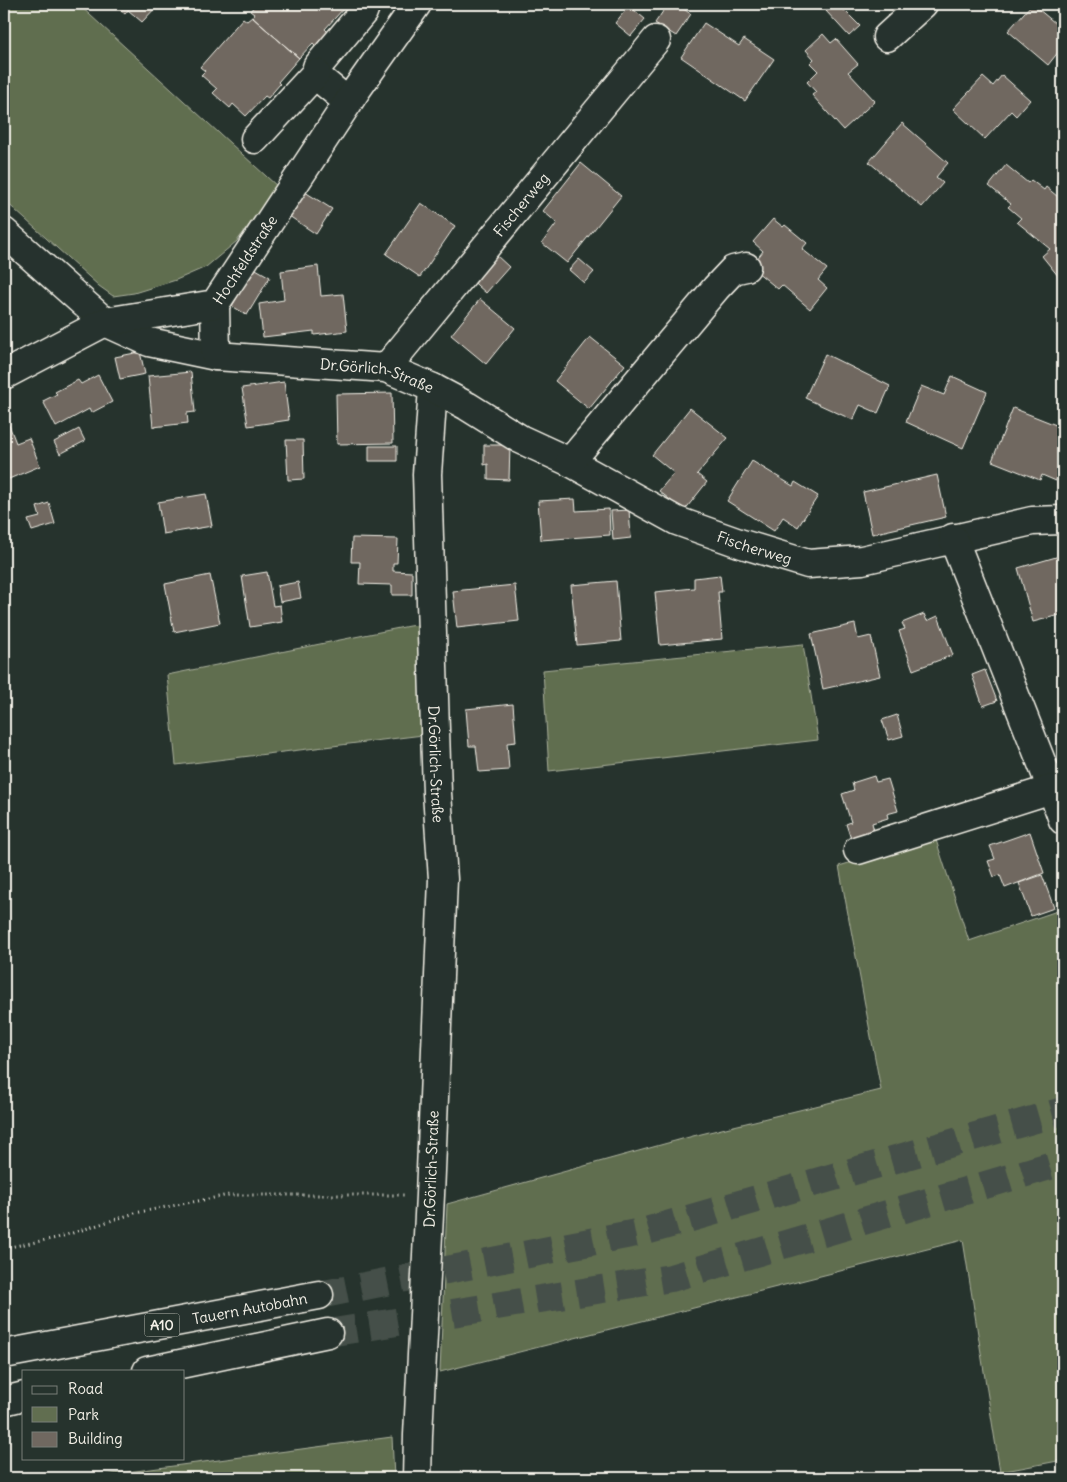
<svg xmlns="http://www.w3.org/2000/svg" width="1067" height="1482" font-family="Delius,sans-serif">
  <rect width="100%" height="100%" fill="#26332d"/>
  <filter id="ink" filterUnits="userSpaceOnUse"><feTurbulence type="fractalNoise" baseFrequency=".02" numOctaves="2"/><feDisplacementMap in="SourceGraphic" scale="10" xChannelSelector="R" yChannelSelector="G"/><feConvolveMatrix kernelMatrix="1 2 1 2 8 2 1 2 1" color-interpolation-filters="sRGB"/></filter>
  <g filter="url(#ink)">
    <path fill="#616e50" stroke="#aab09c" d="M4,4H78L278,187L237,241L206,267L176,280L134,293L113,296L99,286L4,200Z
      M421,625L423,735L176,765L167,675L409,626Z
      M803,644L818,740L549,771L543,670Z
      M935,837L969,941L1063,909V1460L1000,1472L963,1240L440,1372L447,1204L693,1136L881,1090L839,866Z
      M392,1437L394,1478H83Z"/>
    <path fill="#706860" stroke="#f4f1e8" d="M113,4H159L142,22L128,10L125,14Z
      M256,4H342L345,7L325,29L328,32L316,46L313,43L299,58L252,17L254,14L250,11Z
      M668,4H676L691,14L676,36L655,23Z
      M833,4H838L860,26L849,36L826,11Z
      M1032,4L1055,23L1058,20L1063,24V46L1048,65L1008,31Z
      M629,6L645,19L631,36L615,23Z
      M252,17L299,58L278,82L280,84L268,98L265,96L246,116L233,104L230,108L213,93L217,89L201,75L205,71L200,67L243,18L247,21Z
      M704,23L739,46L744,39L774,59L745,101L681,57Z
      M823,34L831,43L836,39L858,64L848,72L875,101L843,130L812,95L816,92L807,82L818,71L810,63L814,59L806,50Z
      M1002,75L1030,100L1016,116L1011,111L985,139L953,109L983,77L993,86Z
      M902,123L948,163L936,177L943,183L922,207L869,162Z
      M581,163L621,196L567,263L542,243L557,223L543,211Z
      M1006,165L1028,183L1031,180L1044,190L1046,187L1063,201V282L1042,256L1050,249L1017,222L1021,218L1008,207L1011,204L989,186Z
      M305,192L332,209L316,234L289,216Z
      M421,203L455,226L420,277L386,254Z
      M773,219L783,227L785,225L807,243L802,249L827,269L818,280L827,288L810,309L782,285L778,289L751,267L763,251L753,242Z
      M496,255L509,267L486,293L468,277Z
      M579,259L594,272L584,283L569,270Z
      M318,266L321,296L343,294L347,331L314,335V331L263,337L259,304L284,300L281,271Z
      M254,268L270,277L247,315L232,306Z
      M480,299L515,328L486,364L451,335Z
      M590,337L625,365L589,409L555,381Z
      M140,352L145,374L120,379L115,357Z
      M825,354L890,386L878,413L860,405L853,420L805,398Z
      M191,372L195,412L187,413L188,423L153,427L148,376Z
      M98,375L112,402L91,413L89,409L56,427L43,401L57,394L55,392L78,380L81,384Z
      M952,376L987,392L963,448L906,422L921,386L944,395Z
      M284,382L289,420L248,426L242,388Z
      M392,393L393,443L337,444L336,394Z
      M690,408L728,438L697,474L707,482L684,511L659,491L674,473L652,455Z
      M1013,408L1061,427L1060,430L1063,432V463L1056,481L1042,475L1040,480L992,461Z
      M7,420L16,443L29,438L40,466L4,481V421Z
      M79,429L85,441L60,454L54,442Z
      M286,440H303L304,479L288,480Z
      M484,445H510L509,480L488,479V464L484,465Z
      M369,446H397V461H369Z
      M752,461L793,486L795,482L818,496L798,527L783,517L774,531L727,501Z
      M937,475L946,517L872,534L863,492Z
      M206,494L212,526L163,534L158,502Z
      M575,499L576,511L609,509L610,535L541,540L538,501Z
      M49,503L55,524L32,531L28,520L40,517L37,507Z
      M629,510L631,538L613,540L611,511Z
      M352,538L398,539L397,563H393V571L412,572V595H392V585L359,584L360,562H351Z
      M1063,555V614L1033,622L1018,568Z
      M267,572L273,606L280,605L282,622L250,627L242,576Z
      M210,575L220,623L174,632L165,584Z
      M720,575L722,592H718L722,639L660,645L655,592L694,588V578Z
      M616,581L621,641L577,645L571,585Z
      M298,582L301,598L280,602L277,586Z
      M515,585L519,621L457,628L453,591Z
      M924,614L927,621L938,616L953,655L913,670L899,631L905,629L902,623Z
      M855,624L858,639L871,636L880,676L823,689L811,634Z
      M985,670L997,701L983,706L972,675Z
      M513,704L516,742L507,743L509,770L479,772L476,746H469L466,709Z
      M897,715L903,736L889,740L882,720Z
      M874,776L876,782L888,779L898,811L887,814L888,818L872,823L875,835L852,842L846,824L851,822L842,794L854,790L852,783Z
      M1030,832L1044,873L1005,888L1000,875L994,877L988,861L995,859L990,846Z
      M1042,875L1054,908L1031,916L1019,883Z"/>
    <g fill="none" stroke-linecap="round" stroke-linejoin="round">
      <path stroke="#455049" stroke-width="28" stroke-dasharray="28 14" stroke-linecap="butt" d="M319,1295L646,1231L1063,1111
        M328,1333L671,1278L1063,1162"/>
      <defs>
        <g id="minor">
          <path d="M887,37L923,4"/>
          <path d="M348,102L319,78L316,73L317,67L363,12L366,4"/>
          <path d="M255,139L316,73"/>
          <path id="s1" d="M4,232L105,322L149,342L216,356L386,368L433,388L427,474L437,793L443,879L430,1195L418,1435L417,1478"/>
          <path d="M215,304L216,356"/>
          <path id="s2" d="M386,368L656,40"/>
          <path id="s3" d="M4,375L105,322L215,304L357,89L417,4"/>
          <path id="s4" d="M433,388L467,406L520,439L570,462L677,521L742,544L808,564L862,560L1032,521L1063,520"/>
          <path d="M570,462L716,288L733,270L746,267"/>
          <path d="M953,538L1052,789L1063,820"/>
          <path d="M858,850L1052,789"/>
        </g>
        <g id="highway">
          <path id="s5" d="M4,1354L319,1295"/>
          <path d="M147,1371L328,1333"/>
          <path d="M4,1401L24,1396"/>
        </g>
      </defs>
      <use href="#minor" stroke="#f4f1e8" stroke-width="31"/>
      <use href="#highway" stroke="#f4f1e8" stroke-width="31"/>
      <path stroke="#f4f1e8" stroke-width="3" stroke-dasharray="1 4" stroke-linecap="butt" d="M4,1248L57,1238L135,1213L229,1195H404"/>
      <use href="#minor" stroke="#26332d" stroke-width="28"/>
      <use href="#highway" stroke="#26332d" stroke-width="28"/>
    </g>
  </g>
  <g text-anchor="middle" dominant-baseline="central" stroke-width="4" stroke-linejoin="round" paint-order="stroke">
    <rect fill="#26332d" stroke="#b6b8b0" stroke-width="1" x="144.5" y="1313.5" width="35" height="23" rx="4"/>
    <g font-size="14" font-weight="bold" fill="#f4f1e8">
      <text x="162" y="1325">A10</text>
    </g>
    <g font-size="15" fill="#f4f1e8" stroke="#26332d">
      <text stroke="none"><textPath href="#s2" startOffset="212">Fischerweg</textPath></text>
      <text stroke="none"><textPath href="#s3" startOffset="279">Hochfeldstraße</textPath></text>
      <text stroke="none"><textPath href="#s1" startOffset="415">Dr.Görlich-Straße</textPath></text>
      <text stroke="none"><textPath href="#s4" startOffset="360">Fischerweg</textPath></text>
      <text stroke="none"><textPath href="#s1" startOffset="850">Dr.Görlich-Straße</textPath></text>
      <text transform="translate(431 1169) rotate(-88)">Dr.Görlich-Straße</text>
      <text stroke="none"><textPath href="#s5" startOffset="250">Tauern Autobahn</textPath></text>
    </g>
  </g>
  <rect width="1067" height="1482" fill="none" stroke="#26332d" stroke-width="20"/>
  <rect x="10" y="10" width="1047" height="1462" fill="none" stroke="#f4f1e8" stroke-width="2" filter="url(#ink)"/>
  <rect x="22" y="1370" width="162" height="90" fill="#26332d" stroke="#787f78"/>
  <rect x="32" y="1386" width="25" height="8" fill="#26332d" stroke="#787f78"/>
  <text x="68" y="1394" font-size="15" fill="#f4f1e8">Road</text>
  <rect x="32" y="1407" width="25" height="15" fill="#616e50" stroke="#787f78"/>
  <text x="68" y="1420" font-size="15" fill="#f4f1e8">Park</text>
  <rect x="32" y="1432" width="25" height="15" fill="#706860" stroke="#787f78"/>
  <text x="68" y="1444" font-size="15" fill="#f4f1e8">Building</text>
</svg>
